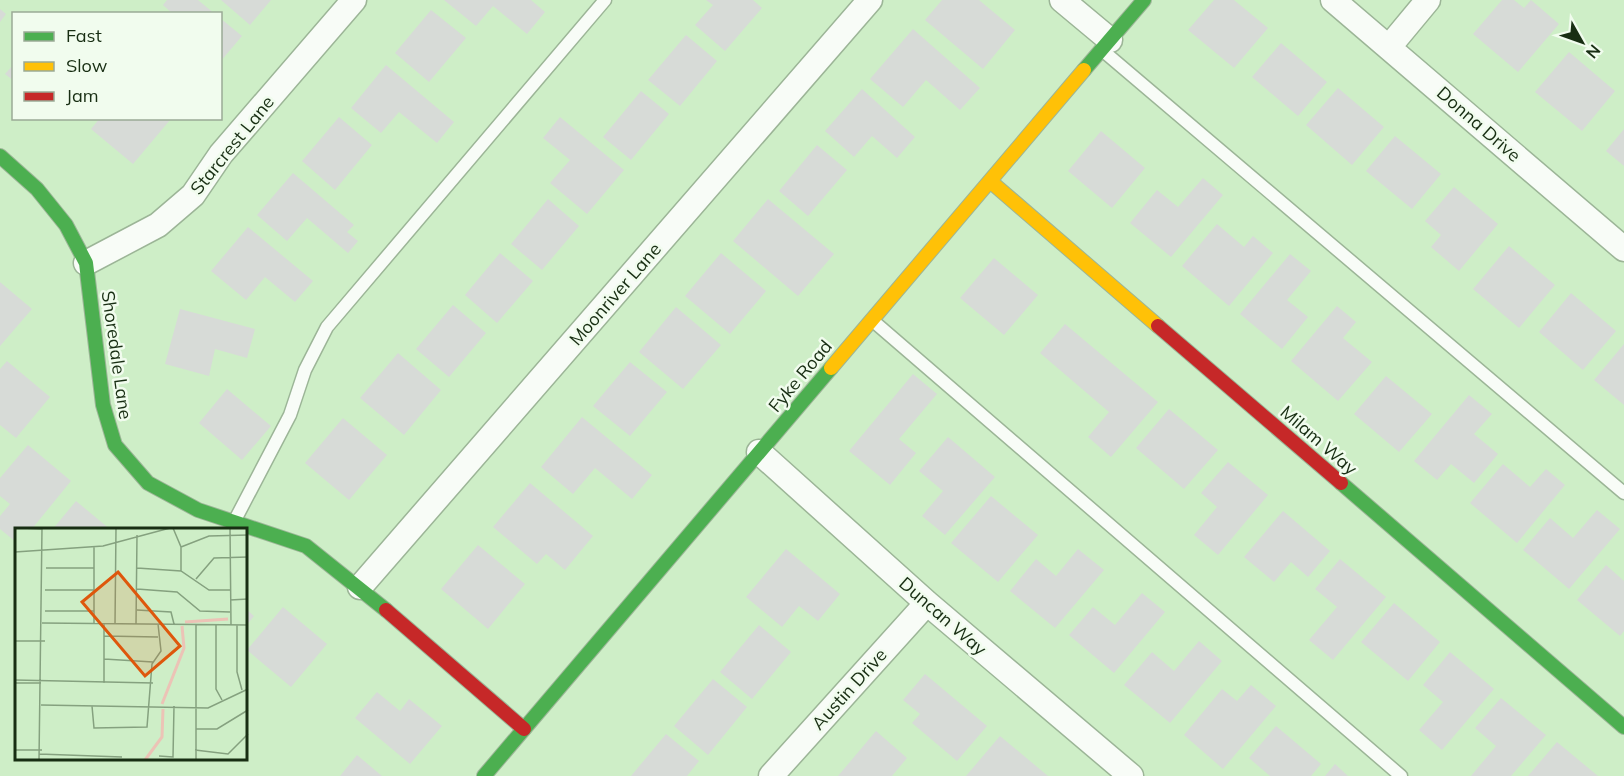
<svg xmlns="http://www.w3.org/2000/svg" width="1624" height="776" font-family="Mulish,sans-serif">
  <rect width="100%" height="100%" fill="#ceeec7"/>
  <path fill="#d7dbd7" d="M167,0H198L215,14H173L163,5Z
    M221,0H271L250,25Z
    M444,0H531L545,12L527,34L493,6L476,26Z
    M706,0H753L762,8L725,51L695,25L713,5Z
    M942,0H979L1015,30L983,69L925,20Z
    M1214,0H1234L1268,28L1234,68L1188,30Z
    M1502,0H1514L1524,8L1531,0L1559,24L1518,72L1473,34Z
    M0,9L6,14L0,22Z
    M431,10L466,38L429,82L395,53Z
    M220,18L242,36L220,62Z
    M913,29L980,88L960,110L926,80L903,107L870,79Z
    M686,35L717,61L680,106L648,80Z
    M1281,43L1327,82L1298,116L1252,77Z
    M1569,52L1615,91L1582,131L1535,92Z
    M14,64V81L5,74Z
    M386,65L454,122L437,143L399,112L381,133L351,108Z
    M1338,88L1384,127L1352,165L1306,125Z
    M862,89L915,137L897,158L872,136L854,157L825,131Z
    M641,91L669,114L631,160L603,137Z
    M339,117L372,145L335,190L302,161Z
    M560,117L624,170L587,214L550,183L570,160L543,138Z
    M100,118H168L170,120L133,164L91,129Z
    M1624,129V166L1606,151Z
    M1101,131L1145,168L1112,208L1068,171Z
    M1395,136L1441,174L1412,209L1366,171Z
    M817,145L847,170L808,216L779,191Z
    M293,173L354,225L347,232L358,241L348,253L307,218L287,241L257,215Z
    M1203,178L1223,195L1171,257L1130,223L1157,190L1178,207Z
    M1454,187L1498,224L1459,271L1431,247L1441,235L1425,221Z
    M548,199L579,226L542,270L511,244Z
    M768,199L834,254L798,296L733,241Z
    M1217,224L1244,247L1253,236L1273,253L1229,306L1182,266Z
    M248,227L313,281L295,302L265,277L246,300L211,271Z
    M1509,246L1555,285L1519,328L1473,289Z
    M500,253L533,281L497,323L465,295Z
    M721,253L766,291L730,334L685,296Z
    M1290,254L1311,271L1287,300L1308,317L1282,349L1240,314Z
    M994,258L1038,295L1004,335L960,298Z
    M0,282L32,309L0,346Z
    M1571,293L1616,331L1583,370L1539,332Z
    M453,305L486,333L449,377L416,349Z
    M1337,306L1356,322L1343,338L1372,362L1338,401L1291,361Z
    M676,307L721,345L683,389L639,352Z
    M180,309L255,329L247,358L215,349L209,376L165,364Z
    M1065,324L1158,402L1111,457L1088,437L1109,412L1040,353Z
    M1624,344V405L1594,380Z
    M398,353L441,390L404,435L360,398Z
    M7,361L50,397L16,438L0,425V369Z
    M630,362L667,392L630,436L593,406Z
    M913,374L937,394L899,439L916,453L890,485L849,451Z
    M1386,376L1432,414L1399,452L1354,414Z
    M227,389L271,426L242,460L199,423Z
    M1469,395L1492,414L1474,434L1498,454L1474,483L1451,464L1437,480L1414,461Z
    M1169,409L1218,450L1184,489L1136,448Z
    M582,417L652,475L632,499L595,468L573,494L541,467Z
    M343,418L387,455L349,500L305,463Z
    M948,437L995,477L945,535L922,516L943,491L919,471Z
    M28,445L71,481L31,530H16V542L0,529V516L10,504L0,496V478Z
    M1228,462L1268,495L1218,555L1194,535L1217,507L1201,493Z
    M1503,464L1530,487L1546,469L1565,485L1517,543L1470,503Z
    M530,483L593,536L565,570L546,554L537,564L493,527Z
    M991,496L1038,535L998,582L951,543Z
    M76,501L111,530H52Z
    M1597,510L1620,529L1569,589L1523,550L1550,518L1573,538Z
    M1283,511L1330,551L1308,577L1291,562L1274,582L1244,557Z
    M478,545L525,584L488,629L441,589Z
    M786,549L840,594L818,621L799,606L782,627L746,597Z
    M1078,549L1104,570L1055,628L1010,591L1036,559L1056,576Z
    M1340,559L1386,597L1333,660L1309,640L1337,607L1315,589Z
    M1606,565L1624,581V631L1620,636L1577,600Z
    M1142,593L1165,612L1114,673L1069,635L1093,607L1115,625Z
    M1394,603L1440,642L1408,681L1361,642Z
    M283,607L327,644L291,687L247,650Z
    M246,609L254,616L246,626Z
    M759,625L791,652L752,699L720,672Z
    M1199,641L1222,661L1170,723L1124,685L1152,652L1174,671Z
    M1450,652L1494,689L1442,750L1419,730L1443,702L1423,685Z
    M925,674L987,726L957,761L912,723L920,714L903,700Z
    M713,679L747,707L708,755L674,726Z
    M1251,685L1276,706L1223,769L1184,735L1222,689L1237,701Z
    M377,692L400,711L409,699L442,726L410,764L355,718Z
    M1501,698L1546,735L1511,776H1471L1496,746L1475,728Z
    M1276,726L1321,764L1311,776H1270L1249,758Z
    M876,731L907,758L892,776H838Z
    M666,734L699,761L687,776H631Z
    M1000,736L1048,776H966Z
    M1557,742L1598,776H1528Z
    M357,755L382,776H340Z
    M1335,764L1348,776H1325Z"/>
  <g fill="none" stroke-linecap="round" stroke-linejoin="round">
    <defs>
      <path id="lane" d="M1102,50L1624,493
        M872,320L1401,776
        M235,520L290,415L305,370L327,327L605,0"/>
      <path id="street" d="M1062,0L1110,40
        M1333,0L1624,249
        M1389,47L1428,0
        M86,263L158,225L193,195L221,154L354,0
        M759,452L927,603L1131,776
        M360,587L870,0
        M771,776L927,603"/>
      <path id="fast" d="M1084,70L1144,0
        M0,156L37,189L66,225L86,263L103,405L115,445L148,483L198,510L306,546L386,610
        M1341,483L1624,727
        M484,776L831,368"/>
      <path id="slow" d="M990,181L1158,326
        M831,368L1084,70"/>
      <path id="jam" d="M1158,326L1341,483
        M386,610L524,729"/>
    </defs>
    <use href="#lane" stroke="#9cb597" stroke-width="15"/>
    <use href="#street" stroke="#9cb597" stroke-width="27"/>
    <use href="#fast" stroke="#9cb597" stroke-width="16"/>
    <use href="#slow" stroke="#9cb597" stroke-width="16"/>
    <use href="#jam" stroke="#9cb597" stroke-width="16"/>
    <use href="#lane" stroke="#f8fcf7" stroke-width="12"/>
    <use href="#street" stroke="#f8fcf7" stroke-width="24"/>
    <use href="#fast" stroke="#4caf50" stroke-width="14"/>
    <use href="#slow" stroke="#ffc107" stroke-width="14"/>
    <use href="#jam" stroke="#c62828" stroke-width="14"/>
  </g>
  <g text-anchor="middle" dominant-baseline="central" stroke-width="5" stroke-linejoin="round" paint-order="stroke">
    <g font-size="18" fill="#182e13" stroke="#f1fcee">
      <text transform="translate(1479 124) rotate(41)">Donna Drive</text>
      <text transform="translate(232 145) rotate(-51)">Starcrest Lane</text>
      <text transform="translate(615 294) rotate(-49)">Moonriver Lane</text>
      <text transform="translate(117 355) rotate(82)">Shoredale Lane</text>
      <text transform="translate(800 376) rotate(-50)">Fyke Road</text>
      <text transform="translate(1319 440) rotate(41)">Milam Way</text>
      <text transform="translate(943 616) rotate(41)">Duncan Way</text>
      <text transform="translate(849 689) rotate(-48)">Austin Drive</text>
    </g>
  </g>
  <g transform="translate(15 528)">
    <rect width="232" height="232" fill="#ceeec7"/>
    <path fill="none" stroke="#ecc3b6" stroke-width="3" d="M170,94L213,91M147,176L169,120L167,98M130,232L147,209L148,181"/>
    <path fill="none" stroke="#85a17f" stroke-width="1.5" d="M7,0L27,1M158,0L166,19V43M215,0L216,97M166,19L194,8L233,7M0,24L88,18L155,0M31,40H79M122,40L166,43L194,62H215M181,51L199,30L233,29M122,61L162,64L185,83L215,84M30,62H79M215,72L233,71M122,82L156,84L159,96M30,83H79M27,95L233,97M79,95V18M89,96V155M100,96L101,0M121,96L122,7M201,96V161L207,172M222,97V144L227,162M89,108L143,109M0,113H30M89,131L138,134M0,152L138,155M0,155H26M26,177L193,180L233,161M77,178L79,200L132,199L137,136L146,123L143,96M181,201H202L233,182M0,222H27M180,222L213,226L233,206M24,226L107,229M144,228L158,229L159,178M24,232L27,0M181,232V96"/>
    <path fill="#de570c" fill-opacity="0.15" stroke="#de570c" stroke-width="3" d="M103,44L165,118L130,148L67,74Z"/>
    <rect width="232" height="232" fill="none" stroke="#182e13" stroke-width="3"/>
  </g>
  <rect x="12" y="12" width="210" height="108" fill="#f1fcee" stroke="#9aaa96" stroke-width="1.5"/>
  <rect x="24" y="32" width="30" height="9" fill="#4caf50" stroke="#9aaa96" stroke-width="1.5"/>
  <text x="66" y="42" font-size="18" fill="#182e13">Fast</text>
  <rect x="24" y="62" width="30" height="9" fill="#ffc107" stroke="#9aaa96" stroke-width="1.5"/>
  <text x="66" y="72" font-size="18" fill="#182e13">Slow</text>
  <rect x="24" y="92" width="30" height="9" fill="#c62828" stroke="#9aaa96" stroke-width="1.5"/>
  <text x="66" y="102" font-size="18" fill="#182e13">Jam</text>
  <g transform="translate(1582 42) rotate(130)" stroke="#f1fcee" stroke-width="4.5" paint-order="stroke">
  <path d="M0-4.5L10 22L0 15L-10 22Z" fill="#182e13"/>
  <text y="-9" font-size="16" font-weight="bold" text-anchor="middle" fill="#182e13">N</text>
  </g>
</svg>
